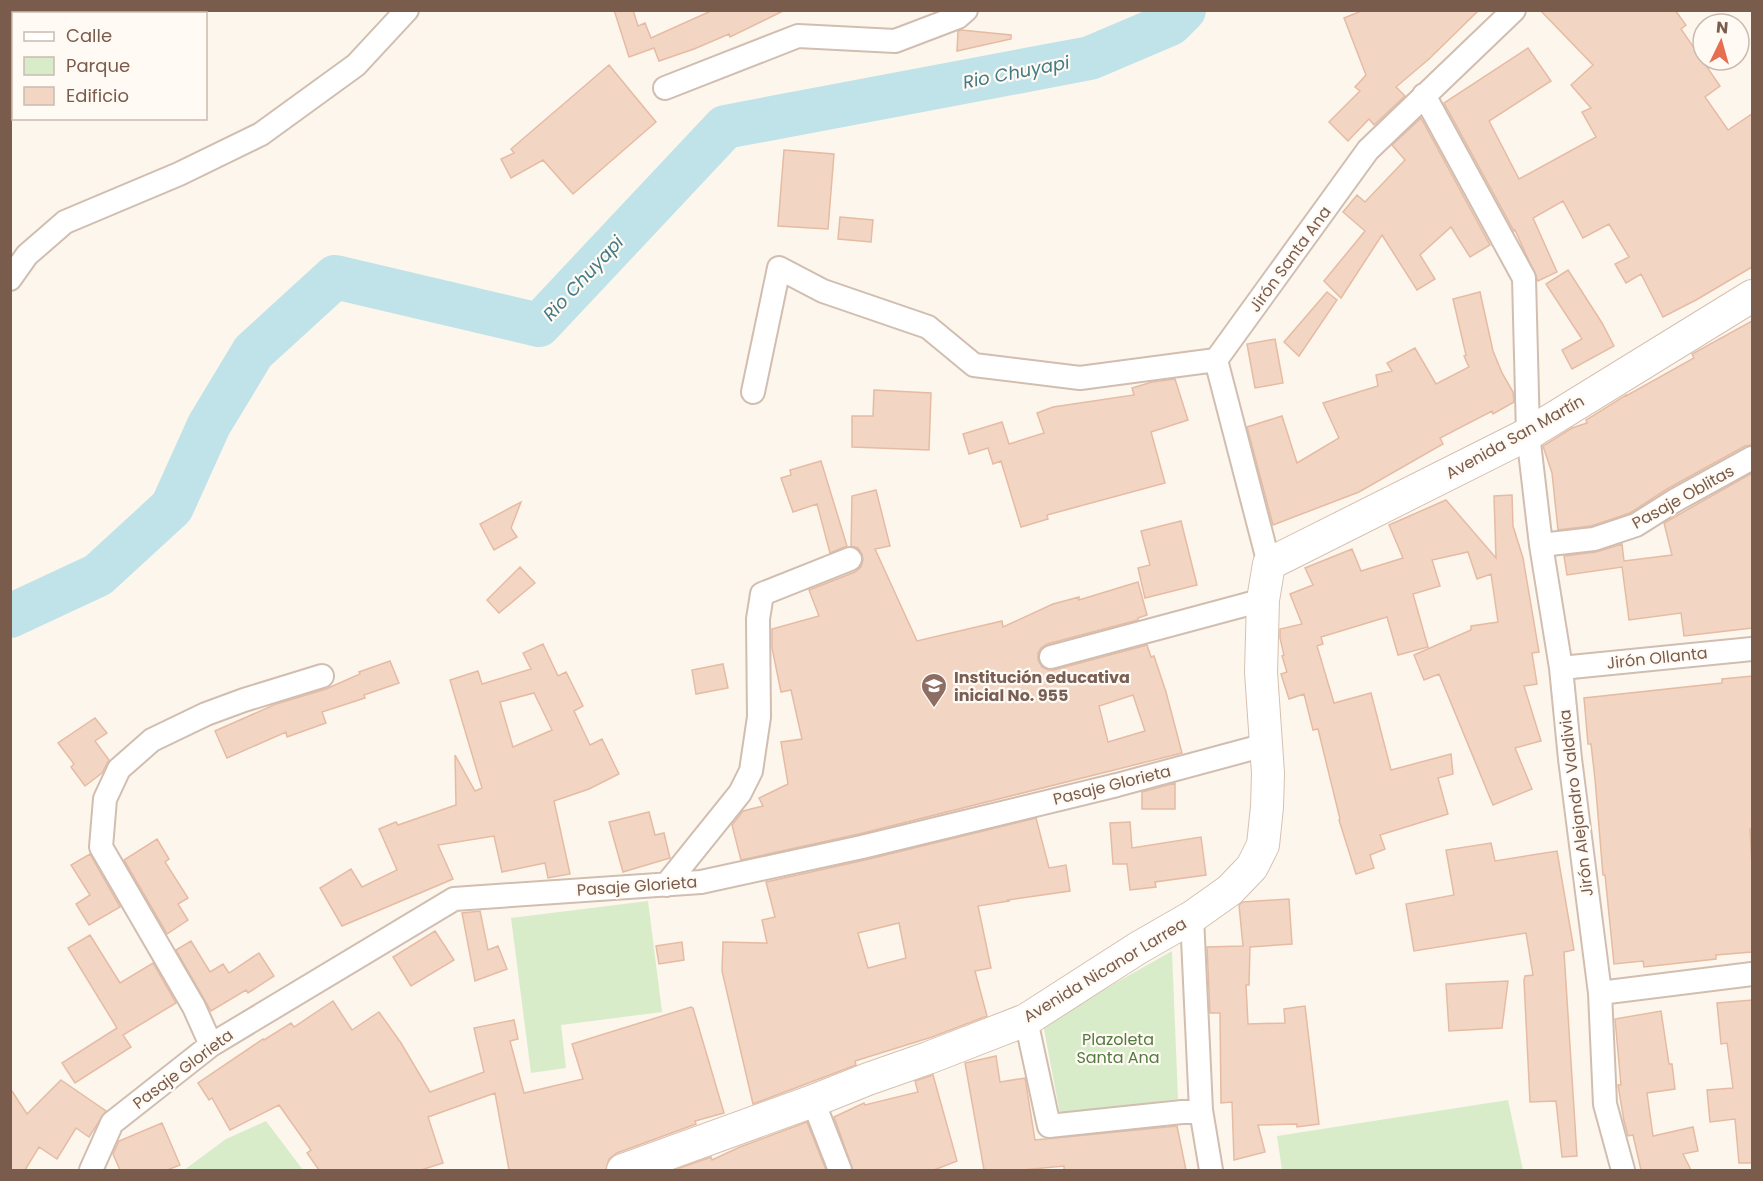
<svg xmlns="http://www.w3.org/2000/svg" width="1763" height="1181" font-family="Poppins,sans-serif">
  <rect width="100%" height="100%" fill="#fdf6ec"/>
  <path fill="#d8ecc9" d="M648,901L662,1012L561,1025L566,1068L531,1073L511,918Z
    M1172,951L1178,1099L1060,1114L1043,1024Z
    M1508,1100L1523,1170H1282L1277,1136Z
    M266,1121L303,1170H184L226,1139Z"/>
  <g fill="none" stroke-linecap="round" stroke-linejoin="round">
    <path stroke="#bfe3e8" stroke-width="44" d="M10,616L98,575L172,507L209,425L253,352L335,277L539,325L725,127L1090,58L1170,24L1184,10"/>
  </g>
  <path fill="#f3d5c3" stroke="#e6bba3" stroke-width="1.5" fill-rule="evenodd" d="M614,10H633L638,26L645,23L651,38L713,10H785L730,37L729,34L694,49L659,61L654,48L629,57Z
    M1364,10H1479L1429,59L1396,87L1405,96L1374,125L1369,119L1348,141L1329,122L1360,91L1355,87L1366,75L1344,18Z
    M1540,10H1675L1686,25L1681,29L1720,86L1705,97L1728,130L1752,114V267L1696,300L1663,317L1641,274L1626,283L1615,264L1629,257L1609,224L1583,238L1563,201L1533,218L1557,272L1538,281L1515,230L1514,231L1444,103L1528,48L1551,81L1489,121L1519,179L1596,137L1582,112L1591,108L1571,85L1593,65Z
    M961,30L1011,35V39L957,51L958,31Z
    M609,65L656,122L573,194L543,160L511,178L501,159L514,153L511,149Z
    M1421,118L1490,245L1470,257L1451,227L1420,255L1435,279L1417,290L1382,235L1341,298L1324,281L1365,231L1343,212L1357,195L1365,202L1405,160L1392,145Z
    M784,150L834,154L828,229L778,226Z
    M840,217L873,220L871,242L838,239Z
    M1568,270L1602,323L1614,346L1572,369L1562,350L1582,339L1546,284Z
    M1327,292L1337,300L1299,356L1284,342Z
    M1480,292L1493,351L1502,373L1513,392L1514,402L1493,414L1492,411L1440,438L1443,444L1359,492L1273,525L1247,427L1282,416L1297,463L1339,438L1323,403L1378,386L1376,375L1392,371L1387,363L1415,348L1436,384L1469,367L1464,356L1466,355L1453,299Z
    M1752,321V445L1745,446L1667,489L1630,513L1591,526L1558,530L1552,473L1543,446L1572,428L1587,423L1586,420L1626,395V396L1694,358L1692,354Z
    M1275,339L1283,383L1255,388L1247,344Z
    M1175,379L1188,420L1151,432L1165,483L1047,515L1048,519L1021,527L1001,461L993,464L988,448L969,454L963,434L1002,422L1009,444L1044,433L1037,413L1053,407L1134,395L1132,388L1152,382Z
    M874,390L931,393L929,450L852,447V416H873Z
    M821,461L847,546L830,553L817,504L793,512L781,478L791,475L790,470Z
    M1752,473V628L1684,636L1681,613L1629,620L1622,567L1567,575L1564,556L1596,552L1622,544L1624,561L1672,555L1664,523Z
    M876,490L890,546L875,549L917,641L1002,621L1003,627L1053,604L1079,597V600L1138,582L1147,615L1138,618V620L1047,644L1041,648L1038,653V660L1042,667L1048,670H1054L1147,645L1151,657L1154,656L1166,692L1182,753L859,834L741,860L732,825L743,811L763,806L759,798L788,784L781,742L802,739L791,690L781,692L772,648V629L819,616L809,590L855,572L861,567L863,560L862,554L858,548L851,546L852,496ZM1133,695L1145,731L1108,742L1099,706Z
    M1512,495L1513,526L1523,558L1539,652L1532,653L1537,684L1524,686L1541,741L1515,748L1532,789L1493,805L1439,674L1424,680L1414,655L1471,630V626L1498,622L1491,574L1477,579L1468,552L1432,560L1440,586L1413,594L1428,647L1398,655L1387,617L1321,637L1323,644L1317,646L1334,703L1371,693L1391,770L1451,754L1453,774L1438,778L1448,814L1380,835L1385,849L1370,855L1374,868L1356,874L1339,820L1340,819L1318,729L1313,730L1304,694L1289,699L1281,674L1287,672L1282,656L1284,655L1280,638V629L1302,624L1290,594L1313,585L1305,568L1352,549L1361,571L1403,558L1389,525L1446,500L1496,558L1494,496Z
    M521,502L511,528L517,537L494,550L480,524Z
    M1181,521L1197,585L1145,598L1138,568L1150,565L1141,531Z
    M520,567L535,583L499,613L487,600Z
    M543,644L558,676L566,672L583,706L574,711L590,745L602,739L619,774L589,789L554,801L570,874L548,878L545,863L502,872L494,836L438,845L453,879L342,926L320,888L351,869L362,887L397,870L379,829L396,822L398,825L456,805L455,755L475,791L482,788L450,680L478,671L482,684L531,669L523,653ZM534,693L552,730L513,747L500,702Z
    M390,661L399,683L364,695L365,698L322,712L326,723L287,737L286,732L227,758L215,731L276,704L326,689L360,674L359,672Z
    M723,664L728,688L696,694L692,670Z
    M1752,676V829H1750L1752,866V952L1716,955V959L1644,967L1643,961L1614,964L1605,875H1603L1595,779L1591,744H1588L1584,698L1722,683V679Z
    M95,718L107,733L95,741L109,760L102,773L85,786L71,767L74,764L58,743Z
    M1175,783V809H1142V792Z
    M649,812L655,835L664,833L670,858L623,872L609,822Z
    M1036,818L1049,868L1066,865L1070,891L1008,900L1009,901L978,906L991,968L975,971L987,1016L932,1037L855,1061L856,1065L753,1104L722,971L723,942L767,943L762,920L775,917L766,882L865,860ZM899,923L906,958L868,968L858,933Z
    M1130,822L1132,848L1201,837L1206,875L1155,882L1156,887L1130,890L1127,864H1113L1110,823Z
    M157,839L169,859L165,862L188,898L178,904L188,920L167,934L124,860Z
    M1491,843L1495,861L1557,851L1574,950L1564,952L1577,1156L1562,1157L1556,1101L1530,1102L1524,980L1525,976L1533,975L1526,933L1414,951L1406,904L1454,895L1446,850Z
    M90,854L120,907L89,925L76,904L90,895L71,865Z
    M1289,899L1292,944L1250,947L1249,985H1246L1248,1024L1285,1023L1284,1009L1305,1006L1319,1124L1297,1127V1124L1258,1125L1265,1152L1234,1160L1232,1102L1221,1103L1220,1013H1210L1207,947L1243,946L1239,905L1243,902Z
    M480,911L488,950L498,946L507,969L475,981L462,913Z
    M435,931L454,960L411,986L393,957Z
    M90,935L120,983L153,963L176,1003L123,1035L131,1047L75,1083L62,1063L117,1028L68,948Z
    M191,941L210,972L223,964L229,973L259,953L274,976L248,993L246,990L211,1011L176,950Z
    M682,942L684,960L659,964L656,946Z
    M1508,981L1502,1028L1449,1031L1446,984Z
    M1752,1000V1163H1739L1735,1119L1710,1122L1707,1090L1733,1088L1727,1043L1721,1044L1717,1003Z
    M333,1001L352,1030L379,1012L401,1043L430,1092L484,1072L474,1028L514,1020L518,1039L510,1041L524,1093L583,1079L572,1044L691,1007L693,1008L724,1113L695,1121L696,1124L617,1153L609,1159L606,1170H509L495,1093L428,1117L443,1163L421,1170H319L307,1153L311,1150L279,1105L230,1130L212,1098L209,1100L198,1083L263,1039L264,1040L291,1023L294,1027Z
    M1661,1011L1669,1064H1672L1675,1089L1647,1093L1653,1136L1693,1127L1698,1151L1683,1154L1691,1170H1641L1633,1135L1628,1136L1624,1121L1618,1085H1621L1615,1019Z
    M996,1056L1000,1082L1025,1078L1035,1140L1177,1126L1186,1170H1064V1166L1022,1170H984L965,1063Z
    M933,1075L957,1161L934,1170H853L834,1117L864,1103L865,1105L918,1092L915,1081Z
    M61,1080L106,1111L89,1137L76,1128L57,1159L39,1147L25,1170H10V1088L27,1114Z
    M807,1122L826,1170H674L711,1157L712,1160L740,1147Z
    M162,1123L180,1165L167,1170H120L113,1154L119,1141Z"/>
  <g fill="none" stroke-linecap="round" stroke-linejoin="round">
    <defs>
      <path id="street" d="M665,88L798,36L895,41L958,17L966,10
        M1424,95L1524,278L1528,434L1541,545L1561,668L1570,759L1600,993L1605,1104L1623,1170
        M10,279L27,255L65,222L179,174L261,134L356,65L407,10
        M753,392L779,268L823,291L928,327L974,365L1080,378L1216,360
        M1541,545L1594,539L1636,525L1674,501L1752,458
        M1269,564L1216,360L1368,150L1514,10
        M1051,657L1263,600
        M1561,668L1752,649
        M666,885L740,793L751,771L759,717L758,619L762,594L850,559
        M1192,917L1201,1110
        M1600,993L1752,974
        M1026,1020L1049,1126L1201,1110L1211,1170
        M211,1045L194,1007L101,847L105,799L119,769L152,740L206,714L244,700L322,676
        M813,1101L840,1170
        M91,1170L112,1123L211,1045L454,899L701,882L862,847L1117,785L1265,745"/>
      <path id="secondary" d="M623,1170L813,1101L868,1079L928,1058L1026,1020L1138,948L1192,917L1230,890L1252,867L1263,845L1267,807L1268,773L1261,672L1263,600L1269,564L1528,434L1752,296"/>
    </defs>
    <use href="#street" stroke="#d1beb0" stroke-width="26"/>
    <use href="#secondary" stroke="#d6c0b0" stroke-width="34"/>
    <use href="#street" stroke="#fff" stroke-width="22"/>
    <use href="#secondary" stroke="#fff" stroke-width="32"/>
  </g>
  <defs>
    <symbol id="school-pin" viewBox="-11 -11 22 30"><path d="M0 17L-7.5 6A9.5 9.5 0 1 1 7.5 6Z" fill="#8d6e63" stroke="#fffaf3"/><path d="M0-5L7-2L0 1L-7-2ZM-4 1L0 2.5L4 1V4Q0 6-4 4Z" fill="#fff"/></symbol>
  </defs>
  <g fill-rule="evenodd">
    <use href="#school-pin" x="919" y="671" width="30" height="40"/>
  </g>
  <g text-anchor="middle" dominant-baseline="central" stroke-width="4.5" stroke-linejoin="round" paint-order="stroke">
    <g font-size="16" fill="#7a5c4d" stroke="#fffaf3">
      <text transform="translate(1290 259) rotate(-54)">Jirón Santa Ana</text>
      <text transform="translate(1515 437) rotate(-29)">Avenida San Martín</text>
      <text transform="translate(1683 497) rotate(-29)">Pasaje Oblitas</text>
      <text transform="translate(1657 658) rotate(-6)">Jirón Ollanta</text>
      <text transform="translate(1112 785) rotate(-14)">Pasaje Glorieta</text>
      <text transform="translate(1576 803) rotate(-97)">Jirón Alejandro Valdivia</text>
      <text transform="translate(637 886) rotate(-4)">Pasaje Glorieta</text>
      <text transform="translate(1105 970) rotate(-31)">Avenida Nicanor Larrea</text>
      <text transform="translate(183 1069) rotate(-37)">Pasaje Glorieta</text>
    </g>
    <g font-size="16" font-weight="bold" fill="#785e54" stroke="#fffaf3" text-anchor="start">
      <text x="954" y="677">Institución educativa<tspan x="954" dy="18">inicial No. 955</tspan></text>
    </g>
    <g font-size="16" fill="#537a41" stroke="#fffaf3">
      <text x="1118" y="1039">Plazoleta<tspan x="1118" dy="18">Santa Ana</tspan></text>
    </g>
    <g font-size="18" font-style="italic" fill="#437c86" stroke="#fffaf3">
      <text transform="translate(1016 72) rotate(-11)">Rio Chuyapi</text>
      <text transform="translate(583 278) rotate(-47)">Rio Chuyapi</text>
    </g>
  </g>
  <rect width="1763" height="1181" fill="none" stroke="#7a5c4d" stroke-width="24"/>
  <rect x="12" y="12" width="195" height="108" fill="#fffaf3" stroke="#cabbb1" stroke-width="1.5"/>
  <rect x="24" y="32" width="30" height="9" fill="#ffffff" stroke="#cabbb1" stroke-width="1.5"/>
  <text x="66" y="42" font-size="18" fill="#7a5c4d">Calle</text>
  <rect x="24" y="57" width="30" height="18" fill="#d8ecc9" stroke="#cabbb1" stroke-width="1.5"/>
  <text x="66" y="72" font-size="18" fill="#7a5c4d">Parque</text>
  <rect x="24" y="87" width="30" height="18" fill="#f3d5c3" stroke="#cabbb1" stroke-width="1.5"/>
  <text x="66" y="102" font-size="18" fill="#7a5c4d">Edificio</text>
  <g transform="translate(1721 42) rotate(5)"><circle r="28" fill="#fffaf3" stroke="#cabbb1" stroke-width="1.5"/>
  <path d="M0-4.5L10 22L0 15L-10 22Z" fill="#e76f51"/>
  <text y="-9" font-size="16" font-weight="bold" text-anchor="middle" fill="#7a5c4d">N</text>
  </g>
</svg>
